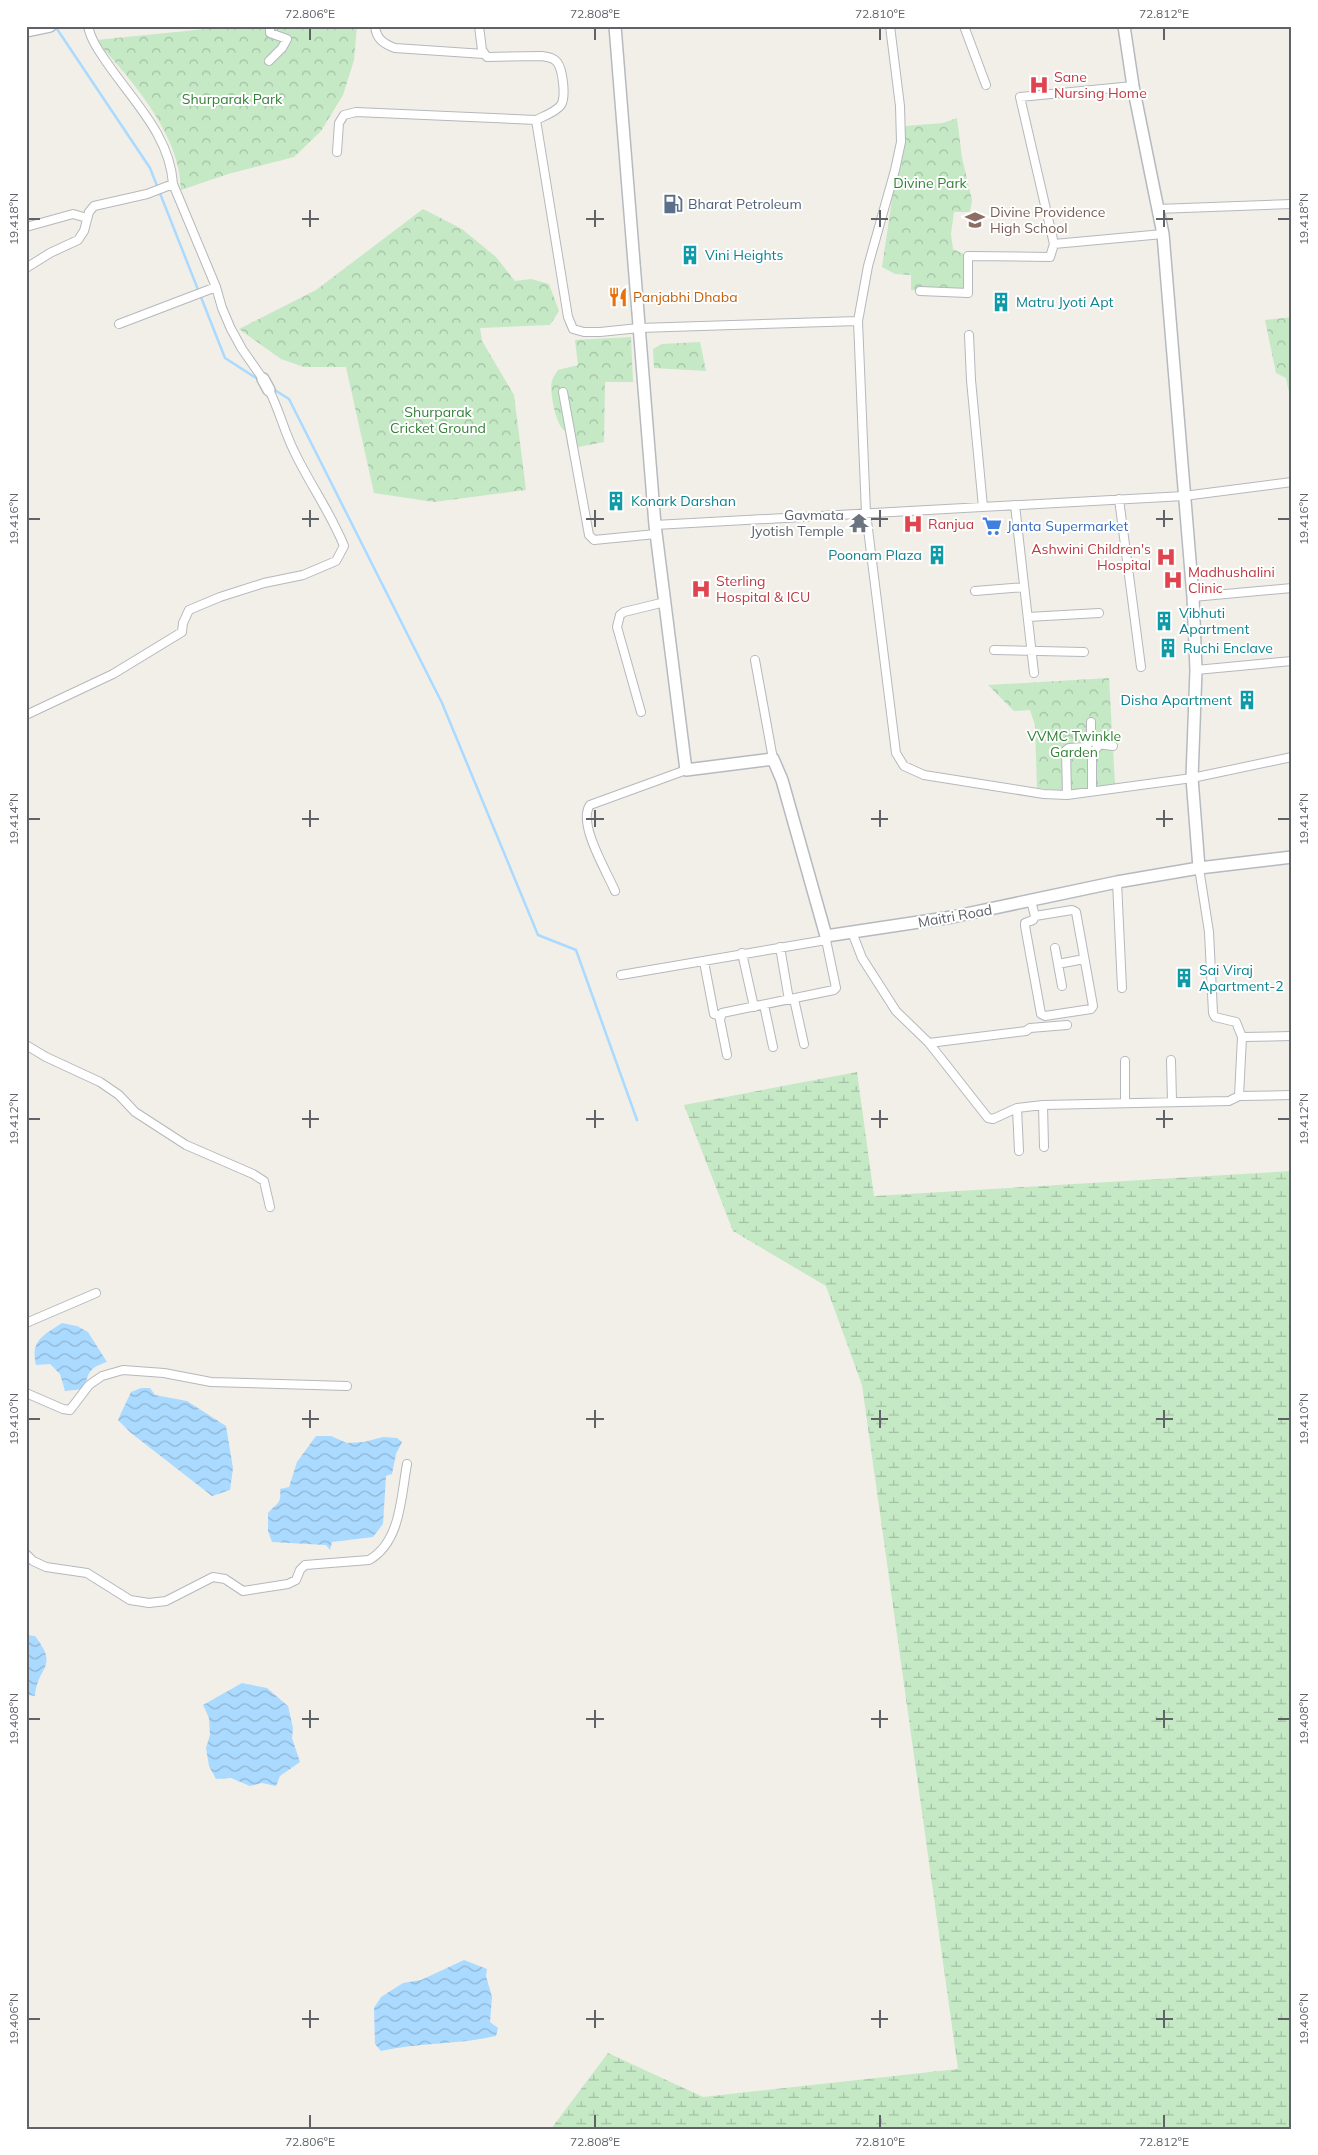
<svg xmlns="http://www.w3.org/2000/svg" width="1318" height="2155" font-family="Mulish,sans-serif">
  <defs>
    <pattern id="forest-crowns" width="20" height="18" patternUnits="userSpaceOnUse" patternTransform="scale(1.25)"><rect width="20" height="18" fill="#c5e8c5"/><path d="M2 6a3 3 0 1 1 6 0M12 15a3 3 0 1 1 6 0" fill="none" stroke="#a3c0a4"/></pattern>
    <pattern id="wetland-marsh" width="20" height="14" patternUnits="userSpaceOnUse" patternTransform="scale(1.25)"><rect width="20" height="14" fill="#c5e8c5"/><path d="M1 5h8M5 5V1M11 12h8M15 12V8" fill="none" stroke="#a3c0a4"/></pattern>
    <pattern id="water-waves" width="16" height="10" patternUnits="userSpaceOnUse" patternTransform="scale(1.25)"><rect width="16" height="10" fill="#aadaff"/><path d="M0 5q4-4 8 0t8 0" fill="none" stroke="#8eb4d2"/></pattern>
  </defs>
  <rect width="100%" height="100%" fill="#f1efe8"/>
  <path fill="url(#forest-crowns)" d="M236,26H357L354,60L343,95L321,131L294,157L228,174L181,190C180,183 180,174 178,167C167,119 127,76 96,40Z
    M957,118L962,158L972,200L970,212H954L951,234L953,249L968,256V293L911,290V275L895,274L882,267L902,132L906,126L943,123Z
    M423,209L462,229L496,257L515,281L531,279L549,284L559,311L550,325L480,328L482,341L514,395L526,490L434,502L374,493L346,367H304L281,359L239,329L316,290Z
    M1292,317V407L1286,378L1276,373L1265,320Z
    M631,337L633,382H605L604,442L568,449L565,431C556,426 549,391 552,381C553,377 556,373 558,370L578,365L575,340Z
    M700,342L706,371L654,368L653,349L662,344Z
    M1109,678L1115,785L1068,791L1037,788L1035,725L1030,710L1014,711L988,685Z"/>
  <path fill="url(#wetland-marsh)" d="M857,1072L874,1196L1292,1171V2129H551L608,2053L703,2097L958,2069L862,1385L826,1286L733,1231L684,1105Z"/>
  <path fill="url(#water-waves)" d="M62,1323L77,1326L88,1332L107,1362C89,1368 89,1371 84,1389L65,1391L60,1374L50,1364L36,1365C30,1340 44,1335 62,1323Z
    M141,1388H150L155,1395L187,1401L226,1426L233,1468L230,1490L212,1496L131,1433L118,1420L131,1392Z
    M316,1436H331L347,1443L364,1442L383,1437L397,1438L402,1442L396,1454L392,1474L386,1476L383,1524L373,1537L332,1542L330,1550L326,1545L272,1542L268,1531V1513C276,1503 282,1505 280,1489L289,1487L297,1462Z
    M26,1635L35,1636C60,1668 37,1666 35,1696L29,1695L26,1688Z
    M242,1683L267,1688L288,1706L293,1728L292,1738L300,1762L280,1776L276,1786L262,1783L250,1786L231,1778L216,1779L209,1766L206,1748L210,1735L209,1718L203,1705Z
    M464,1960L487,1969L486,1976L492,1997L490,2022L498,2028L496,2036C458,2045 419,2042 381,2051L375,2044L374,2008L381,1997L403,1983L421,1980Z"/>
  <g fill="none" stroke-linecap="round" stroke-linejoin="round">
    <path stroke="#aadaff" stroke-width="2.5" d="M55,26L150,168L225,358L259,380
      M273,389L289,399L442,703L538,935L576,950L637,1120"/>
    <defs>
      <path id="street" d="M88,26C91,41 101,54 110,67C135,103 170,137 173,184L216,287L222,308L231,329L242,349L263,379
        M375,26C376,39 384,44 395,48L484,54
        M479,26L482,50L487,57L542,56C547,57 553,57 557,62C563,70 566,97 561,105C556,112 544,116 536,120L568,317L573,329L584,332H600L639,328L858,321L868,266L895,170L901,142L900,106L890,26
        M964,26L986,85
        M269,61L282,48L287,39L270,33V26
        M337,152L339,123L344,115L356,112L536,120
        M1157,209L1292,204
        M26,227L73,214L87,218
        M1054,244L1020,97L1133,86
        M26,268L50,253L78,240L84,231L89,212L94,206L147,194L173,184
        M920,291L968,293V256L1050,257L1054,244L1163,234
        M858,321L866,513L896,753L904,766L924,775L1044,794L1067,795L1192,778L1292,757
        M119,324L216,287
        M969,335L971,380L983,507
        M563,392L589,535L594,540L656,534
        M1119,499L1141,667
        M1015,505L1034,673
        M655,525L1184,496L1292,482
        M975,591L1024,587
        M1193,597L1292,588
        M1028,617L1099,613
        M994,650L1084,652
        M755,660L773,759
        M1196,670L1292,661
        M641,712L617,627L620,615L624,612L665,602
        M26,715L113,674L182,632L183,623L189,610L220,597L264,583L303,575L336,561L344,546C331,513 309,483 294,451C284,431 279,409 269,390
        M1091,740L1097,744V748L1092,752L1086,750V747L1091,740V722
        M1097,744L1113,746
        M1092,791V752
        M1067,795L1066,750L1069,748L1086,747
        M1199,868L1209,932L1213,1013L1215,1017L1236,1022L1242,1037L1239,1096
        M1117,882L1122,988
        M615,891C607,872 577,823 590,805L686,770
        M1031,901L1035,916L1072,910L1076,912L1093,1006L1091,1009L1045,1016L1041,1014L1025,926V923L1033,920L1035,916
        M852,932L862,958L896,1011L929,1043L988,1118L993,1119L1017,1108L1043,1105L1229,1101L1239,1096L1292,1095
        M780,947L789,1000
        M1055,948L1062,986
        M742,953L754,1007
        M704,962L714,1014L720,1016
        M1058,964L1084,959
        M621,975L826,940V936
        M794,999L804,1044
        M764,1005L773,1047
        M1242,1037L1292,1036
        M929,1043L1026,1031L1030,1028L1067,1025
        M26,1045L46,1057L100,1082L119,1095L135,1112L186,1145L253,1174L264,1181L270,1207
        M727,1055L720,1020L722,1013L834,990L836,988L826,940
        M1171,1060L1172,1101
        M1125,1061V1103
        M1043,1105L1044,1147
        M1017,1108L1019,1151
        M26,1323L96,1293
        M26,1393L63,1409L70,1410L89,1385L102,1376L123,1370L164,1373L211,1382L347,1386
        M26,1554L33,1561L46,1567L87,1573L130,1600L149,1603L166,1601L213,1577L225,1579L243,1591L288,1584L296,1580L300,1570L305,1565L369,1560C401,1542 401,1496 407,1464"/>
      <path id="secondary" d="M615,26L655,525L686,770L773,759L782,780L826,936L952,917L1117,882L1199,868L1292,857
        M1124,26L1133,86L1163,234L1193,597L1196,670L1192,778L1199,868
        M26,31L50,26
        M263,379L269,390"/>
    </defs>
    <use href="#street" stroke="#b5b8bc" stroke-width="10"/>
    <use href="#secondary" stroke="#b6babf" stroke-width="14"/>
    <use href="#street" stroke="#fff" stroke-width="8"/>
    <use href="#secondary" stroke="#fff" stroke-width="11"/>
  </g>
  <path fill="none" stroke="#5f6368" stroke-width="2" d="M310,28V40M595,28V40M880,28V40M1164,28V40M310,210V227M595,210V227M880,210V227M1164,210V227M28,219H40M302,219H319M586,219H604M871,219H888M1156,219H1173M1278,219H1290M310,510V527M595,510V527M880,510V527M1164,510V527M28,519H40M302,519H319M586,519H604M871,519H888M1156,519H1173M1278,519H1290M310,810V827M595,810V827M880,810V827M1164,810V827M28,819H40M302,819H319M586,819H604M871,819H888M1156,819H1173M1278,819H1290M310,1110V1128M595,1110V1128M880,1110V1128M1164,1110V1128M28,1119H40M302,1119H319M586,1119H604M871,1119H888M1156,1119H1173M1278,1119H1290M310,1410V1428M595,1410V1428M880,1410V1428M1164,1410V1428M28,1419H40M302,1419H319M586,1419H604M871,1419H888M1156,1419H1173M1278,1419H1290M310,1710V1728M595,1710V1728M880,1710V1728M1164,1710V1728M28,1719H40M302,1719H319M586,1719H604M871,1719H888M1156,1719H1173M1278,1719H1290M310,2010V2028M595,2010V2028M880,2010V2028M1164,2010V2028M28,2019H40M302,2019H319M586,2019H604M871,2019H888M1156,2019H1173M1278,2019H1290M310,2115V2128M595,2115V2128M880,2115V2128M1164,2115V2128"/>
  <defs>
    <symbol id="hospital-bare" viewBox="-9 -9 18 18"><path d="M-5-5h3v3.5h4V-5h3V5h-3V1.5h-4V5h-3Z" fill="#e0444e" stroke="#fff" stroke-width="2.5" paint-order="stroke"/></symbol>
    <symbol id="fuel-bare" viewBox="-9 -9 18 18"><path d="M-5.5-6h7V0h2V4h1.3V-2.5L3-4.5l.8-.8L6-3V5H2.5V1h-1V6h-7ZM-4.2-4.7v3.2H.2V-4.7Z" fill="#5c6f8a" stroke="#fff" stroke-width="2.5" paint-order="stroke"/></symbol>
    <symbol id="school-bare" viewBox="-9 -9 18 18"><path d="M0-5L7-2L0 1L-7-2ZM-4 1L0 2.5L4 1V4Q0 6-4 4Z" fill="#8d6e63" stroke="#fff" stroke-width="2.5" paint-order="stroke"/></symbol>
    <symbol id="building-bare" viewBox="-9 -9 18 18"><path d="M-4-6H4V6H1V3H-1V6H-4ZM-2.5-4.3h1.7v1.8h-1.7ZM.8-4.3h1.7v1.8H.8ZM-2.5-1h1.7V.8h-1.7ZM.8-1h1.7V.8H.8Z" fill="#0f9aa8" stroke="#fff" stroke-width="2.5" paint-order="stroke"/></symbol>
    <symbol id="restaurant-bare" viewBox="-9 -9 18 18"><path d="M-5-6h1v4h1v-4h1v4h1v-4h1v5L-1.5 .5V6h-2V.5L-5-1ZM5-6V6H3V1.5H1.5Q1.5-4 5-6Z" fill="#e8710a" stroke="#fff" stroke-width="2.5" paint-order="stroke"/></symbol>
    <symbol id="temple-bare" viewBox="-9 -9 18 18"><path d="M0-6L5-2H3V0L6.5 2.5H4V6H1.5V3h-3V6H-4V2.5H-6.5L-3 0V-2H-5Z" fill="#6b7280" stroke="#fff" stroke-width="2.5" paint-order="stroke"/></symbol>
    <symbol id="supermarket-bare" viewBox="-9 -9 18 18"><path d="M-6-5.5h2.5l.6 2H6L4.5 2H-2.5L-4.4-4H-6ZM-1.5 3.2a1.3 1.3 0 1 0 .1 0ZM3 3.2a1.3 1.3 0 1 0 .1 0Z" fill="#3f7fe0" stroke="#fff" stroke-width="2.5" paint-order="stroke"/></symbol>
  </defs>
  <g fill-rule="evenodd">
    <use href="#hospital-bare" x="1025" y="71" width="28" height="28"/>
    <use href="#fuel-bare" x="659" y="190" width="28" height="28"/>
    <use href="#school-bare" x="961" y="206" width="28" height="28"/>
    <use href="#building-bare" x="676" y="241" width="28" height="28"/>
    <use href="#restaurant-bare" x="604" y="283" width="28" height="28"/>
    <use href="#building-bare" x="987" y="288" width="28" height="28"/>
    <use href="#building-bare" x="602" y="487" width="28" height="28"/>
    <use href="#temple-bare" x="845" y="509" width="28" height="28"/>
    <use href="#hospital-bare" x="899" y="510" width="28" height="28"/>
    <use href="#supermarket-bare" x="978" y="512" width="28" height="28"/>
    <use href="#building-bare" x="923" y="541" width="28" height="28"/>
    <use href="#hospital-bare" x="1152" y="543" width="28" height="28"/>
    <use href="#hospital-bare" x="1159" y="566" width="28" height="28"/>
    <use href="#hospital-bare" x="687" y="575" width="28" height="28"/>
    <use href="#building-bare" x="1150" y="607" width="28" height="28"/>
    <use href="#building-bare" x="1154" y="634" width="28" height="28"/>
    <use href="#building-bare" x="1233" y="686" width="28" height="28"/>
    <use href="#building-bare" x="1170" y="964" width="28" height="28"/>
  </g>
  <g text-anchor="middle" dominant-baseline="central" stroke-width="4" stroke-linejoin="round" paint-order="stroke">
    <g font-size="14" fill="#be3a42" stroke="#fff" text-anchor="start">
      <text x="1054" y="77">Sane<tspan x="1054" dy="16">Nursing Home</tspan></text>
      <text x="928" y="524">Ranjua</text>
      <text x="1151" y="549" text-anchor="end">Ashwini Children's<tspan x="1151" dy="16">Hospital</tspan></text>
      <text x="1188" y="572">Madhushalini<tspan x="1188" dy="16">Clinic</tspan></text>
      <text x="716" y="581">Sterling<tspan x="716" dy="16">Hospital &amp; ICU</tspan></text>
    </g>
    <g font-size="14" fill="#348238" stroke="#fff">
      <text x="232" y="99">Shurparak Park</text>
      <text x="930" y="183">Divine Park</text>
      <text x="438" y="412">Shurparak<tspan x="438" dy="16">Cricket Ground</tspan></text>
      <text x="1074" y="736">VVMC Twinkle<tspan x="1074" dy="16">Garden</tspan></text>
    </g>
    <g font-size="14" fill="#4e5e75" stroke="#fff" text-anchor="start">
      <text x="688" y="204">Bharat Petroleum</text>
    </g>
    <g font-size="14" fill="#785e54" stroke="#fff" text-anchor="start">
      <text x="990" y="212">Divine Providence<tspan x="990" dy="16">High School</tspan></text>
    </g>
    <g font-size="14" fill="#0d838f" stroke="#fff" text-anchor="start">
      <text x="705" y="255">Vini Heights</text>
      <text x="1016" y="302">Matru Jyoti Apt</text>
      <text x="631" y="501">Konark Darshan</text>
      <text x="922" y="555" text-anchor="end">Poonam Plaza</text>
      <text x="1179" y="613">Vibhuti<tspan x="1179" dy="16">Apartment</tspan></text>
      <text x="1183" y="648">Ruchi Enclave</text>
      <text x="1232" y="700" text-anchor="end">Disha Apartment</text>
      <text x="1199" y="970">Sai Viraj<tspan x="1199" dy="16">Apartment-2</tspan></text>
    </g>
    <g font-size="14" fill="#c56008" stroke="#fff" text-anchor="start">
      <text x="633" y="297">Panjabhi Dhaba</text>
    </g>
    <g font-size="14" fill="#5b616d" stroke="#fff" text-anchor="end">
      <text x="844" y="515">Gavmata<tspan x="844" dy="16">Jyotish Temple</tspan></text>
    </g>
    <g font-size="14" fill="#366cbe" stroke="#fff" text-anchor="start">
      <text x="1007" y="526">Janta Supermarket</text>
    </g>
    <g font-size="14" fill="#5f6368" stroke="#fff">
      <text transform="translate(955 916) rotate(-10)">Maitri Road</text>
    </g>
  </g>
  <rect width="1318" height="2155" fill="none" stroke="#ffffff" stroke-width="55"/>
  <rect x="28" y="28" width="1262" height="2100" fill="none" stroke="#5f6368" stroke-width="2"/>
  <g font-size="12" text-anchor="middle" fill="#5f6368">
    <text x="310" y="18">72.806°E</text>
    <text x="595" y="18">72.808°E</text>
    <text x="880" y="18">72.810°E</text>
    <text x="1164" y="18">72.812°E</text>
    <text transform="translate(14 219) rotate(-90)" y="4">19.418°N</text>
    <text transform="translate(1304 219) rotate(-90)" y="4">19.418°N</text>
    <text transform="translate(14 519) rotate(-90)" y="4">19.416°N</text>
    <text transform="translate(1304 519) rotate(-90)" y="4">19.416°N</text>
    <text transform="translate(14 819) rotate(-90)" y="4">19.414°N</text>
    <text transform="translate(1304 819) rotate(-90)" y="4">19.414°N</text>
    <text transform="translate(14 1119) rotate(-90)" y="4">19.412°N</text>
    <text transform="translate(1304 1119) rotate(-90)" y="4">19.412°N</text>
    <text transform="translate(14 1419) rotate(-90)" y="4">19.410°N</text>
    <text transform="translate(1304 1419) rotate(-90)" y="4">19.410°N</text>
    <text transform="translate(14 1719) rotate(-90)" y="4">19.408°N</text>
    <text transform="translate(1304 1719) rotate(-90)" y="4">19.408°N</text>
    <text transform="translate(14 2019) rotate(-90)" y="4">19.406°N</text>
    <text transform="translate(1304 2019) rotate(-90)" y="4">19.406°N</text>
    <text x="310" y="2146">72.806°E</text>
    <text x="595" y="2146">72.808°E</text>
    <text x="880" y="2146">72.810°E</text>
    <text x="1164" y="2146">72.812°E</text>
  </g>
</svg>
